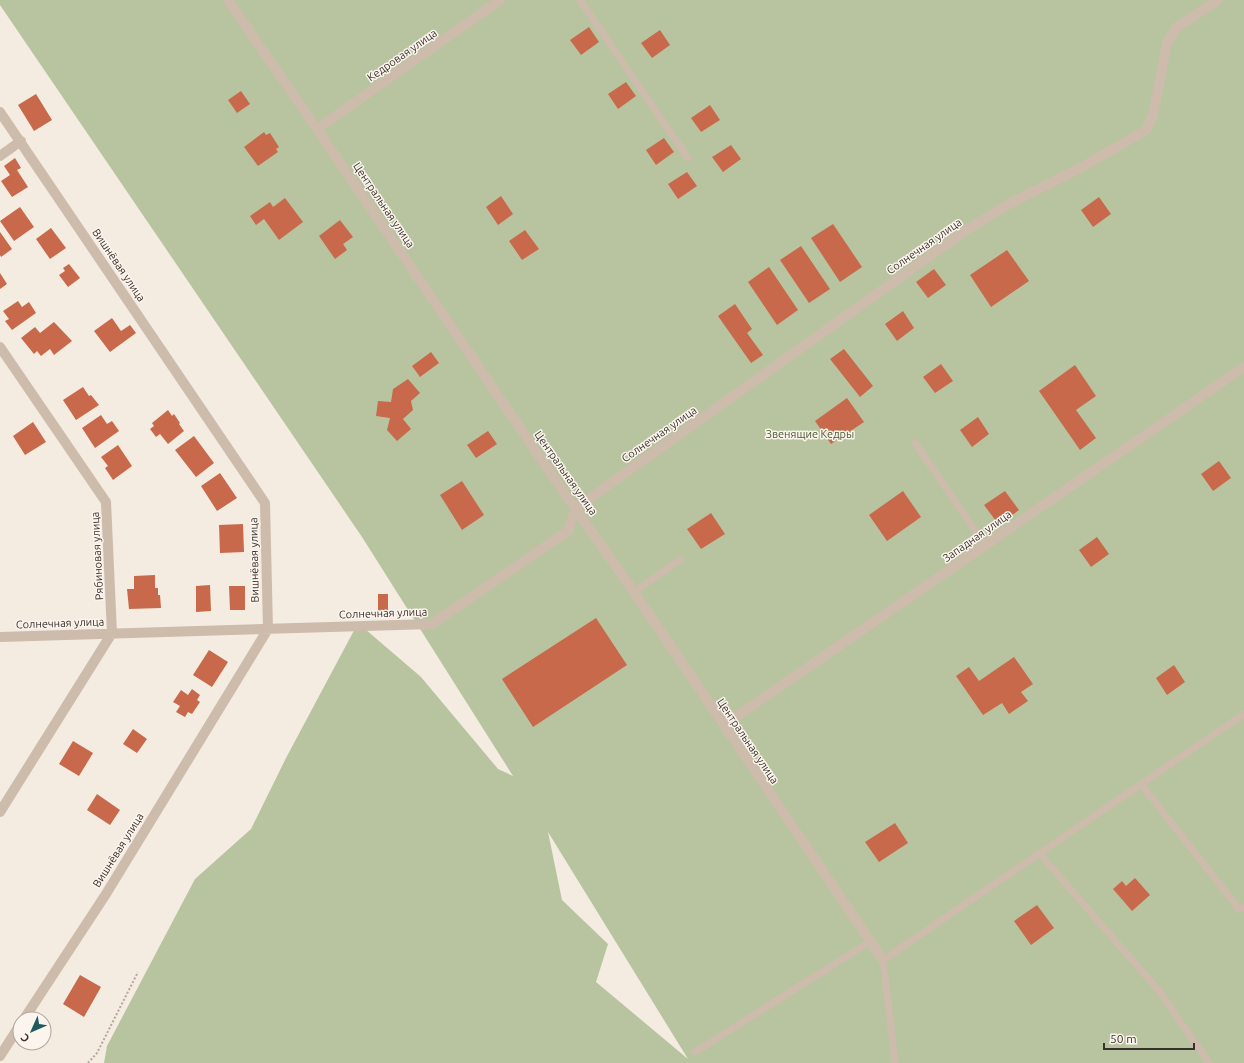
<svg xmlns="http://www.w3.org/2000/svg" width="1244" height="1063" font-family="Ubuntu,sans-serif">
  <rect width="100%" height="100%" fill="#f4ebe1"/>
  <path fill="#b8c4a0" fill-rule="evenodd" d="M0,0H1244V1063H104L107,1046L195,879L251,829L286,758L358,623L421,677L498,769L513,776L362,537L0,5ZM548,832L688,1059L596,982L608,944L562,900Z"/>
  <path fill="#c8694b" d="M589,27L599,42L581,55L570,40Z
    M660,30L670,45L652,58L641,43Z
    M626,82L636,96L618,109L608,94Z
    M241,91L250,104L237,113L228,100Z
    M36,94L52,120L34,131L18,105Z
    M710,105L720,120L701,132L691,118Z
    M264,132L266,135L270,133L279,147L276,149L278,152L258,166L244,147Z
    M664,138L674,152L656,165L646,150Z
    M731,145L741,159L723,172L712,157Z
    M15,158L21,168L17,170L28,187L12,197L1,181L10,175L4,166Z
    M687,172L697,186L678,199L668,184Z
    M501,196L513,214L498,225L486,207Z
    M1099,197L1111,214L1093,227L1081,210Z
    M285,198L303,222L279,240L264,219L256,225L250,216L270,202L273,207Z
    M20,207L34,227L14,241L0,221Z
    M340,220L353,237L343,244L347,250L335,259L319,236Z
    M833,224L862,267L840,282L811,238Z
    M51,228L66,248L50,259L36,239Z
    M525,230L539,249L522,260L509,241Z
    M0,232L12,249L1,257L0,255Z
    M801,246L830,289L809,303L780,260Z
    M1007,250L1029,281L991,307L970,275Z
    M69,264L80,278L68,287L59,275L65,271L63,268Z
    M769,267L798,310L777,325L748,282Z
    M934,269L946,285L928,298L916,282Z
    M0,273L7,284L0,289Z
    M18,301L22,307L29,302L36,313L12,330L5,321L9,319L3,311Z
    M735,304L752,329L747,333L763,355L751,363L718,316Z
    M903,311L914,328L897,341L885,324Z
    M112,318L121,331L130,325L136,333L110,352L94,331Z
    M54,322L72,341L54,355L50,349L41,356L37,351L34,354L21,338L35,327L40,333Z
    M844,349L873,386L860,397L830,359Z
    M431,352L439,363L420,377L412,366Z
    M941,364L953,381L935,393L923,377Z
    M1075,365L1096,396L1076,410L1096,438L1080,450L1039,391Z
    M408,379L420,393L411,401L413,410L403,419L411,429L397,441L387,430L390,418L376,416L378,401L391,402L393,389Z
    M83,387L89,396L91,395L99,405L76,420L63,400Z
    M847,398L864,422L831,444L815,421Z
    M168,410L172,416L174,414L180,423L179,424L184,431L168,444L160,434L156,437L150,429L154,426L152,423Z
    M101,415L107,424L112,421L119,431L95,448L82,428Z
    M978,417L989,434L972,447L960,430Z
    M33,422L46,442L25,455L13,436Z
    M488,431L497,444L476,458L467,445Z
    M194,436L214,463L196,477L175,450Z
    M118,445L132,466L113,480L105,468L108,466L101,457Z
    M1219,461L1231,478L1213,491L1201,474Z
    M220,473L237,498L217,511L201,486Z
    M462,481L484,515L462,530L440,495Z
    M903,491L921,517L887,541L869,515Z
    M1005,491L1019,510L999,525L984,505Z
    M711,513L725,534L701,549L687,529Z
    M243,524L244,552L220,553L219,525Z
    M1097,537L1109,554L1091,567L1079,550Z
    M155,575V588H158V595H160L161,608L129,609L127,589H134V576Z
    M210,585L211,611L196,612V586Z
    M229,586H245V610H230Z
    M378,594H388V615H378Z
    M596,618L627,665L533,727L502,679Z
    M209,650L228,662L212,687L193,675Z
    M1014,657L1033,684L1021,692L1028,701L1009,714L1002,703L983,715L956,676L969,667L979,681Z
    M1174,665L1185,682L1167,695L1156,678Z
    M192,689L200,695L197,700L200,702L192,714L188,712L185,717L176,712L180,706L173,702L181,690L188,695Z
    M133,729L147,739L137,753L123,744Z
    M73,741L93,753L79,776L59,764Z
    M97,794L120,810L110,825L87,810Z
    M895,823L908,843L879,862L865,842Z
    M1135,878L1150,895L1132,911L1113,889L1122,881L1126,886Z
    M1037,905L1054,928L1031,945L1014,921Z
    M80,975L101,987L84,1017L63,1004Z"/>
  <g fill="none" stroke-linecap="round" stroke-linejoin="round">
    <path stroke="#b9a596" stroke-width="2" stroke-dasharray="2 2" stroke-linecap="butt" d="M88,1063L97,1053L138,972"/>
    <path stroke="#cdbbac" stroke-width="7" d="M580,0L688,158
      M915,443L985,545
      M634,592L681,559
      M1141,784L1239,909L1244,907
      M1039,853L1160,992L1209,1063
      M695,1052L871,941
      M895,1063L883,960L1244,714"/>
    <path stroke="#cdbbac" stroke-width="10" d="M228,0L317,129L567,497L634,592L883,960
      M0,112L265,503L268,629L106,894L24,1019
      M317,129L500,0
      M0,156L21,141
      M0,347L106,502L112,633L0,812
      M0,637L432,624L568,531L576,508L965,231L1007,205L1082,167L1146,130L1153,116L1167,42L1177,27L1218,0
      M724,725L1244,367
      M0,1056L20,1025"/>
  </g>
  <g text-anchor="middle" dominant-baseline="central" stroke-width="3" stroke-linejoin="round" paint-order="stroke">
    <g font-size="11" fill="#3b302b" stroke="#fbf5ee">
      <text transform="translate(402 55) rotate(-35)">Кедровая улица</text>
      <text transform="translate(384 205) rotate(56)">Центральная улица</text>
      <text transform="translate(924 246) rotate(-35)">Солнечная улица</text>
      <text transform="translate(119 265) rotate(56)">Вишнёвая улица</text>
      <text transform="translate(659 434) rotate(-35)">Солнечная улица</text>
      <text transform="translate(566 473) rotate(55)">Центральная улица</text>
      <text transform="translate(977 536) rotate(-35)">Западная улица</text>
      <text transform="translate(97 556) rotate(-93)">Рябиновая улица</text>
      <text transform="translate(254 560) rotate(-91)">Вишнёвая улица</text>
      <text transform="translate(383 613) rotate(-2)">Солнечная улица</text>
      <text transform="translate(60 623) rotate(-2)">Солнечная улица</text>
      <text transform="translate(748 741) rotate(56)">Центральная улица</text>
      <text transform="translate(118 850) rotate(-58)">Вишнёвая улица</text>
    </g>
    <g font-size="11" fill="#4a5a2e" stroke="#fbf5ee">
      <text x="810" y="434">Звенящие Кедры</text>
    </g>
  </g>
  <g transform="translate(32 1031) rotate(225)"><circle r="19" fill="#fbf5ee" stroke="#aea6a0"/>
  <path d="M0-3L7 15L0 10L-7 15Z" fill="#1f5a5e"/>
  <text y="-6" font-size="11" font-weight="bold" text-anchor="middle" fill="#3b302b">С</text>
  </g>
  <path d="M1104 1043v6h90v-6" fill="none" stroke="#3b302b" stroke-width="2"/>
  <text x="1110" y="1043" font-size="12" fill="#3b302b" stroke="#fbf5ee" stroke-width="3" paint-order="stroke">50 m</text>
</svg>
